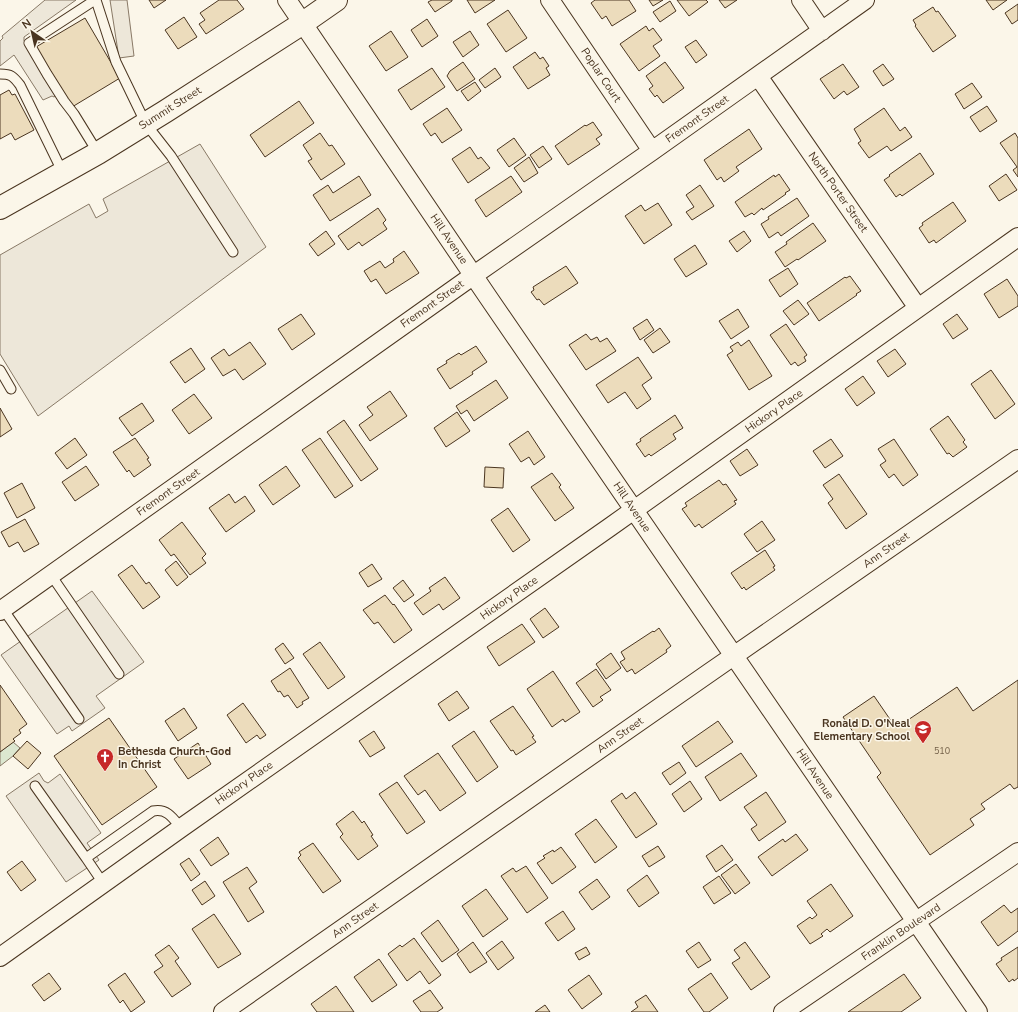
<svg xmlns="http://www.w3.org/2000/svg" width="1018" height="1012" font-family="'Nunito Sans',sans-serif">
  <rect width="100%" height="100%" fill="#fbf6e9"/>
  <path fill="#dce7d0" stroke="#887966" d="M13,742L20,748L13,756L0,766V752Z"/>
  <path fill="#ede7d9" stroke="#887966" d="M45,0H76L24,37V41L57,95L54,97L52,96L43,100L14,55L0,66V41L3,38L2,36Z
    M110,0H127L134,56L119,58Z
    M200,144L266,247L38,416L0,354V255L89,204L96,218L108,211L103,199Z
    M92,591L144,662L96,696L105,708L72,731L69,726L57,734L1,655Z
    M39,773L44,781L48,783L60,774L101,833L87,843L99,860L66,882L6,796Z"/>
  <path fill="#ecdcbc" stroke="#4a3520" d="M149,0H166L154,8Z
    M219,0H237L244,9L206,34L199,24L205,20L200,13Z
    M432,0H452V1L435,12L428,2Z
    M467,0H495L475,13Z
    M595,0H629L636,11L612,26L606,16L602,19L591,3Z
    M649,0H663L653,6Z
    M677,0H706L708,2L689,16Z
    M719,0H737L725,8Z
    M986,0H1007L993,10Z
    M670,1L676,11L660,22L653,12Z
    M1018,4V20L1012,24L1005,13Z
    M933,7L936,12L938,11L956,36L933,52L915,26L916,25L913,20Z
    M508,10L527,38L506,52L487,24Z
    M184,17L197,37L178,49L165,30Z
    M85,18L120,78L72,107L36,47Z
    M427,19L438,36L422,47L411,30Z
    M646,26L649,31L653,28L662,40L653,46L660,56L639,71L620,44Z
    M391,31L408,57L386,71L369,46Z
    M470,31L479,45L463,57L453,42Z
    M696,40L707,55L696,63L685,47Z
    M535,52L540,59L543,57L549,66L546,68L550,75L528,89L513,67Z
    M463,62L475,79L457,91L447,76L450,71Z
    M665,62L684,88L663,103L657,95L655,97L649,89L653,86L646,76Z
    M843,64L859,87L847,95L844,91L834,99L820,79Z
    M883,64L894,79L883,86L873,71Z
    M432,68L445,87L411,110L398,90Z
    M495,68L501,77L485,88L479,80Z
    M475,82L481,91L468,101L461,91Z
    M972,83L982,97L964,109L955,94Z
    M9,90L12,95L15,94L34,130L15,140L11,133L0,139V95Z
    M299,101L314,123L265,157L250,135Z
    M987,106L997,121L980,132L970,117Z
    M447,108L462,130L442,143L435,133L431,136L423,124Z
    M884,108L900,131L905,127L912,137L891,151L887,146L869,158L858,143L861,141L854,129Z
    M593,122L602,135L596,139L600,144L568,165L555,146L585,125L586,126Z
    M749,129L762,149L736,167L739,171L724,182L721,177L717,180L704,160Z
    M320,133L329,146L332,145L345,164L321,180L308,161L312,159L303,145Z
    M1015,133L1018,138V177L1013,170L1017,167L1000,143Z
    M514,138L526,155L509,167L497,150Z
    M543,146L552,159L539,168L530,155Z
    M470,147L478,159L481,157L490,168L468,183L452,159Z
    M920,153L934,174L902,196L900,194L896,197L884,180L890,176L889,175Z
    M529,157L538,173L524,182L514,168Z
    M779,174L790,190L785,193L786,194L763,210L762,208L754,215L752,213L745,217L735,202L774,175L775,177Z
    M1006,174L1017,190L999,201L989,186Z
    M359,176L371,195L330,221L313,195L328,185L333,193Z
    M511,176L522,192L486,217L475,200Z
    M700,185L714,206L692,220L686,212L694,207L686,195Z
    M797,198L809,216L781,236L778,232L769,238L761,224L769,219L768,217Z
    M953,202L966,221L936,243L934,240L929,243L919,228L923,225L922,223Z
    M658,203L672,225L644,244L625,216L641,205L645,211Z
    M378,208L386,220L383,223L387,229L362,246L359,242L348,250L338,236Z
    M813,223L826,241L798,260L797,259L785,267L775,252L787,244L786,242Z
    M326,231L335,244L318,256L309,244Z
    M744,231L751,241L737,252L729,241Z
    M695,245L707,264L686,277L674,259Z
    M404,251L419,273L386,294L376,279L371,282L364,271L380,261L385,268L394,262L393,259Z
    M566,266L578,283L544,305L539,299L537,300L531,292L534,290L533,287Z
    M788,268L798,284L780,297L769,280Z
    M850,276L861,291L856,294L857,295L819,321L807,303L845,277L846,278Z
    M1007,279L1018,296V306L999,318L984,294Z
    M798,300L809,314L794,325L783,311Z
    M738,309L749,327L731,339L719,321Z
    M301,314L315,334L292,350L278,329Z
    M957,314L968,329L953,339L943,324Z
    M647,319L654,330L640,340L633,328Z
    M786,324L807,355L804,357L806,361L798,366L795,362L791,365L770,335Z
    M660,328L670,342L653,353L644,340Z
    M586,334L591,340L597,337L600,342L607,338L616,351L586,370L569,345Z
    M749,340L772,376L749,390L727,355L733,351L730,347L738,342L741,346Z
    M250,342L266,364L243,380L235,369L223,376L211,358L224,349L229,356Z
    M476,346L487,362L472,372L473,374L450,389L437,369L447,363L446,361L459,353L461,355Z
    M191,348L205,369L185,383L170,362Z
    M895,349L906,364L888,377L877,361Z
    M638,357L652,378L642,385L651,399L637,409L625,392L608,403L596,385Z
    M991,370L1015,404L995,419L971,384Z
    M863,376L875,393L857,406L845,389Z
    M496,380L508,398L474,421L467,410L461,414L456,406Z
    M390,391L407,416L370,441L359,425L373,415L367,407Z
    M194,394L212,418L189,434L172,410Z
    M142,403L154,421L132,436L119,418Z
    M0,408L12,429L0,437Z
    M457,412L470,431L446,447L434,428Z
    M675,415L683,428L673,434L676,439L651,456L649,454L645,457L636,444L641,441L640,439Z
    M948,416L965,440L963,442L967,447L953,457L949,453L947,454L930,429Z
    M344,420L378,469L361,481L327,432Z
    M528,431L545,457L534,465L529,457L521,462L509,444Z
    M75,438L87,455L67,469L55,453Z
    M135,438L149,458L147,459L151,465L134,477L129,470L127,472L113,452Z
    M320,438L353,486L335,498L302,450Z
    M831,439L843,456L825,468L813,451Z
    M894,439L918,475L903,486L894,474L889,478L880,465L886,461L878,449Z
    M747,449L758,465L740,476L730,461Z
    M86,466L99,485L75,501L62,482Z
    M286,466L300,486L273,505L259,485Z
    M485,467L504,468L503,488L484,487Z
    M552,473L561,485L559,487L574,508L555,521L531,487Z
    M839,474L867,514L846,529L828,503L833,499L823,485Z
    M719,480L723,485L726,484L737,500L734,501L736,504L702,528L699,524L695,527L682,509L687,506L685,503Z
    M22,483L35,508L17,518L4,493Z
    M229,494L235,503L245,496L255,511L226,532L209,508Z
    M508,508L530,540L513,552L491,520Z
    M25,519L39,544L24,552L18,542L9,547L1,532Z
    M762,521L775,540L757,552L744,534Z
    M182,522L206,554L202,558L206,563L190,575L174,554L171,556L159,540Z
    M765,550L775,566L773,567L775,570L746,590L744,587L742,589L731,573Z
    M176,561L188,577L177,586L165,570Z
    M372,564L382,579L368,587L359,573Z
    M132,565L146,584L149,582L160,597L143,609L118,575Z
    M445,577L460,598L443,610L439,604L423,615L414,603L431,591L429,588Z
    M403,580L414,595L404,602L393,588Z
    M385,595L393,605L394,604L412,630L394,643L378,622L374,624L363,610Z
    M545,608L559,627L543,638L530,619Z
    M522,624L535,642L499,666L487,647Z
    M659,628L671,646L666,650L667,652L635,674L632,669L627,672L620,662L625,659L621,652L653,631L654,632Z
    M320,642L345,677L328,689L303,654Z
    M283,643L294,658L285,664L275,649Z
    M611,653L621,668L606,679L596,664Z
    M290,668L309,698L302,702L303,704L297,708L288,695L284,697L280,691L278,692L271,681Z
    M596,669L611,690L600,697L603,700L593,707L576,683Z
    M553,671L580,712L565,722L563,719L552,727L527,689Z
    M1018,680V787L1014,789L1010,784L981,804L985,809L970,819L974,825L930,855L877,777L881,773L843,717L874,696L896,728L957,687L973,711Z
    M0,685L27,724L19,730L21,733L13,739L15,741L0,752Z
    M457,691L469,708L449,721L438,704Z
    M243,703L266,735L260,739L257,735L246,743L227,715Z
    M513,706L534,736L532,737L536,742L516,755L513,750L511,751L490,721Z
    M184,708L197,728L178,741L165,721Z
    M109,718L157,787L102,825L54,756Z
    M718,721L733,742L696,767L682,746Z
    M374,731L385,748L370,757L359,741Z
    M474,731L498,767L477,782L452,746Z
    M27,741L41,753L28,769L13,756Z
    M198,743L211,764L188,779L174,759Z
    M438,753L466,793L440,811L425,790L418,795L404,776Z
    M741,753L757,776L720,801L705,777Z
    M679,762L686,773L670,785L662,773Z
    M690,781L702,799L684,812L672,794Z
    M397,782L425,822L407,834L379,794Z
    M635,792L657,824L636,838L611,801L622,793L626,799Z
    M766,792L786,822L759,841L751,829L757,825L744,807Z
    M353,811L362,823L364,821L373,835L371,836L378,846L358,860L340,837L343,834L336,824Z
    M596,819L617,847L595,863L575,834Z
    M796,834L808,850L772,876L758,857L783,839L785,842Z
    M218,837L229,854L211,866L200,850Z
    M313,843L341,881L323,893L298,858L301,855L299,852Z
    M722,845L733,860L716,872L706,856Z
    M658,846L665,857L649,867L642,856Z
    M561,847L576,867L552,884L537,863L545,858L543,856L553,850L554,852Z
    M189,858L200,874L191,881L180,864Z
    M22,861L36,880L21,891L7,872Z
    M736,864L750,883L735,894L721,875Z
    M526,866L548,898L527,913L501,876L513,868L516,872Z
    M247,867L257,882L249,888L264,912L248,922L223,882Z
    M647,875L659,893L639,907L627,890Z
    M719,876L731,893L714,904L703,887Z
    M597,879L610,897L592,910L579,892Z
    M205,881L215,896L202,905L192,890Z
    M831,884L853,916L830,932L827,929L821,934L823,936L810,944L797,926L810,917L812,919L817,915L807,901Z
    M486,889L508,919L483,937L462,906Z
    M1004,905L1011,913L1018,908V931L998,946L981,922Z
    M563,911L575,929L558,941L545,923Z
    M214,914L241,954L218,968L192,929Z
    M438,920L459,950L442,962L421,933Z
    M414,938L441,975L429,984L420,971L407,981L388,954L400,945L402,947Z
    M502,941L514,958L498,970L486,953Z
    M473,942L487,962L470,973L457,954Z
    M699,942L711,960L698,968L686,951Z
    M745,942L770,977L751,990L732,963L740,958L734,950Z
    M169,945L179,958L175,961L191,984L172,997L154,972L163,966L155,955Z
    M586,947L590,954L579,960L575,953Z
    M1018,947V978L1014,981L1013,979L1009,982L996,964L1002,960L1001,958Z
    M379,959L397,985L372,1002L354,977Z
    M49,973L61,989L44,1001L32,985Z
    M125,973L145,1002L131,1012L123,1000L120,1003L108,985Z
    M711,973L728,998L709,1012H704L688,989Z
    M904,974L921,998L901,1012H848Z
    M589,975L602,994L582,1009L568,990Z
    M336,986L354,1012H317L311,1004Z
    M430,990L443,1008L437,1012H421L413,1001Z
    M646,995L658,1012H631L638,1007L635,1002Z
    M545,1005L550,1012H535Z"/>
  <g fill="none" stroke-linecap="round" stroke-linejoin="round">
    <defs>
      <path id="lane" d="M95,0L29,43L47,74L64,101L74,114L98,153
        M96,0L116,62L146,124L171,156L233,252
        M0,74C11,74 13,76 20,85L63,173
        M0,370L11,389
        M51,575L119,674
        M3,609L79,719
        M35,786L86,858
        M103,883L86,858L153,811C167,808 173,818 181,828"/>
      <path id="street" d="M287,0L488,297L978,1012
        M550,0L652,151
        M801,0L822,31
        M758,76L918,308
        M0,611L474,275L652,151L865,0
        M0,957L181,828L610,527L1018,237
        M223,1012L709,673L1018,459
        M783,1012L1018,852"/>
      <path id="secondary" d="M0,208L98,153L166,111L303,23L336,0"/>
    </defs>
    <use href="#lane" stroke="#4a3520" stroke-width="11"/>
    <use href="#street" stroke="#4a3520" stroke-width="20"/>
    <use href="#secondary" stroke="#4a3520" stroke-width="24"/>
    <use href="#lane" stroke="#fbf6e9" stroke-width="9"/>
    <use href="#street" stroke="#fbf6e9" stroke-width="18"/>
    <use href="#secondary" stroke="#fbf6e9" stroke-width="22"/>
  </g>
  <defs>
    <symbol id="school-pin" viewBox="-11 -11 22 30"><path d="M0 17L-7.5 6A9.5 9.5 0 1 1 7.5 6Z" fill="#c62828" stroke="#fbf6e9"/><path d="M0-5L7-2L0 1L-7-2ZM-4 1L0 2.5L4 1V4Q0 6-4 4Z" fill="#fff"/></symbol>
    <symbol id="church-pin" viewBox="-11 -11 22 30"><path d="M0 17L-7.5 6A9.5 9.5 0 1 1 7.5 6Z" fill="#c62828" stroke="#fbf6e9"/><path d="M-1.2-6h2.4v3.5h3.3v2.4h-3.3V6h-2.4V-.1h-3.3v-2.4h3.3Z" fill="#fff"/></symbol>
  </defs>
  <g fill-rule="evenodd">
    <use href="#school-pin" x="913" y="719" width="20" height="27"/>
    <use href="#church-pin" x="95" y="747" width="20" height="27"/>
  </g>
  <g text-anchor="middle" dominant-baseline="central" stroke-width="3" stroke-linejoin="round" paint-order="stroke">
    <g font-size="9" fill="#725f47">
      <text x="942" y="751">510</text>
    </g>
    <g font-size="11" fill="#4a3520" stroke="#fbf6e9">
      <text transform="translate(601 75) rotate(56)">Poplar Court</text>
      <text transform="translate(170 108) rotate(-32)">Summit Street</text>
      <text transform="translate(697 119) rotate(-35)">Fremont Street</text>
      <text transform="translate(838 192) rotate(55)">North Porter Street</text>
      <text transform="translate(449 239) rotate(56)">Hill Avenue</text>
      <text transform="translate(432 304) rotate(-35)">Fremont Street</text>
      <text transform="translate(774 411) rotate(-35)">Hickory Place</text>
      <text transform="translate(168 492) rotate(-35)">Fremont Street</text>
      <text transform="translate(632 507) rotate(56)">Hill Avenue</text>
      <text transform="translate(886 550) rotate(-35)">Ann Street</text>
      <text transform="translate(509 598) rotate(-35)">Hickory Place</text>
      <text transform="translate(620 735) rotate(-35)">Ann Street</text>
      <text transform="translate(815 774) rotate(56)">Hill Avenue</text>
      <text transform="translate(244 783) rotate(-35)">Hickory Place</text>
      <text transform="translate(355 920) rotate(-35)">Ann Street</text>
      <text transform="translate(901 932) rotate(-34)">Franklin Boulevard</text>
    </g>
    <g font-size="11" font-weight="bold" fill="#4a3520" stroke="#fbf6e9" text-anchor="end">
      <text x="910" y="723">Ronald D. O'Neal<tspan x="910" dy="13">Elementary School</tspan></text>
      <text x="118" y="751" text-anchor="start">Bethesda Church-God<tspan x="118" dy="13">In Christ</tspan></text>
    </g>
  </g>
  <g transform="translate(32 32) rotate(326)" stroke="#fbf6e9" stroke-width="3" paint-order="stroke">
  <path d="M0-3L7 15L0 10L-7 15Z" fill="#4a3520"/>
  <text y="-6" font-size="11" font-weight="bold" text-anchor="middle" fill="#4a3520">N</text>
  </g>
</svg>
